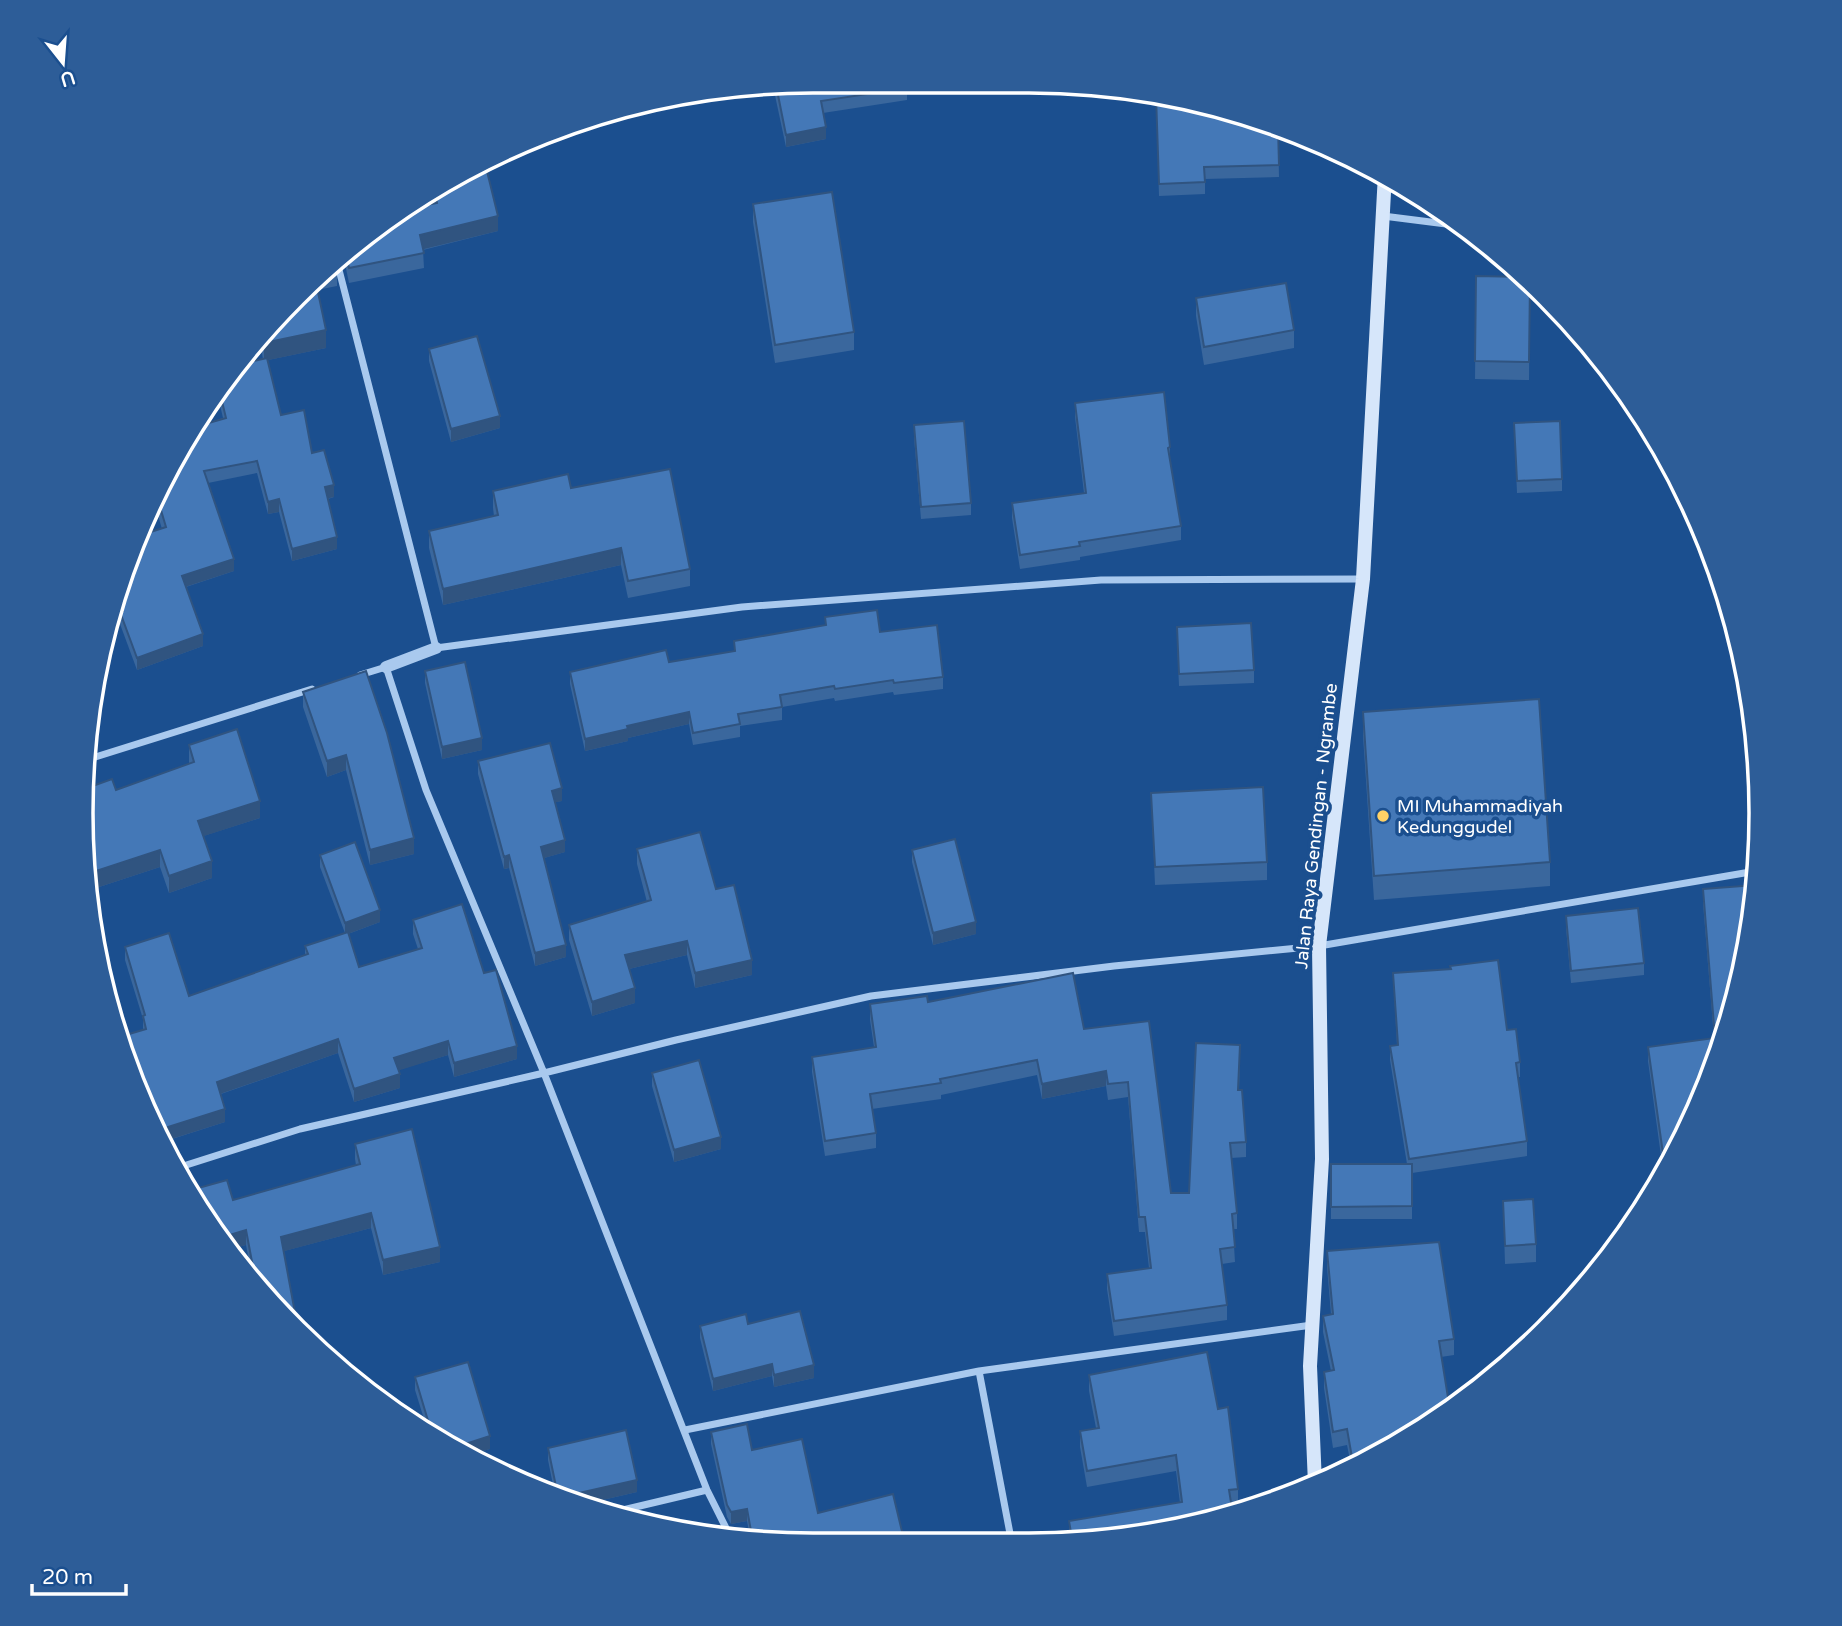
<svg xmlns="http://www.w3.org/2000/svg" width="1842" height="1626" font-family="'Varela Round',sans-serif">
  <rect width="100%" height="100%" fill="#1b4f8f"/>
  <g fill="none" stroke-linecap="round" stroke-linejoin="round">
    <path stroke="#a9c9ee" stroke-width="7" d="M1383,216L1462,226
      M336,258L436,648L742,607L1101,580L1363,579
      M360,675L386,667L426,790L544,1073L707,1490L731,1538
      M89,759L312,689
      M177,1168L300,1129L544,1073L676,1040L871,996L1114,966L1319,946L1756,871
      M979,1371L1312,1325
      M685,1430L979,1371L1012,1544
      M606,1514L707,1490"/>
    <path stroke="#a9c9ee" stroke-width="12" d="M386,667L436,648"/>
    <path stroke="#d6e6fa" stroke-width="14" d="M1315,1484L1310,1366L1322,1159L1319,946L1363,579L1385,174"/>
  </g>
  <path fill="#3a679d" d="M813,80L907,88V100L823,113L826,139L786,147L773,86Z
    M1156,95L1278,127L1279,177L1205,179V194L1159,196Z
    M484,159L498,231L423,250L424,268L349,283L343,254L411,208L433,203L431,195Z
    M753,204L854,332V350L775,363L753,222Z
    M330,262L337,268V286L317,290L326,348L268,360L281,415L312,453L334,497L328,499L337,549L292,561L279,512L268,514L257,473L208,483L234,571L186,587L203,646L137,670L120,624V615L116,601L135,537L162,529L154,502L198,426L223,418L217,392L232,367L263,359L259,338Z
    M1476,276L1530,282L1529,380L1475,379Z
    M1196,298L1294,330V348L1204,365L1196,316Z
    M429,349L500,428L451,442L429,361Z
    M1075,403L1170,447V462L1181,526V540L1080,557V560L1020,569L1012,518V503L1084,493L1075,417Z
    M1514,423L1562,479V491L1517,493Z
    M914,425L971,503V515L921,519L914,438Z
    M571,488L690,569V586L628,598L621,565L443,605L429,548V531L494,516L493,508V491Z
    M825,617L880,632L943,677V689L894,695L893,692L835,701L834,698L782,707V720L740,726V737L693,745L689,724L628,738V741L585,751L570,684V672L669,662L734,651V641L825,625Z
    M1177,639L1254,670V683L1179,686Z
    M425,671L482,750L442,759L425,683Z
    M303,692L414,854L370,865L346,770L327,777L303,707Z
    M1363,712L1550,862V886L1374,900L1363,736Z
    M189,745L260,818L203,836L212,878L169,893L160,867L87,891L82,861L116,790L189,764Z
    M478,761L562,801L555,802L565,852L544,858L566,957L535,966L509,868L504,869L478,774Z
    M1151,793L1267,862V880L1155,885Z
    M637,849L716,889L752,975L695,988L687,955L629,969L635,1003L592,1016L569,940V925L647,902L637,864Z
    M912,850L976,934L933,945L912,862Z
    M320,855L380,922L348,934L359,967L418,949L413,934V920L484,973L517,1059L454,1077L448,1055L398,1070L400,1088L354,1102L338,1053L221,1094L225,1122L166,1141L167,1154L143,1030V1019L125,960V947L189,996L305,955V946L345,933L320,867Z
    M1703,889L1723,1048L1664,1178L1648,1061V1047L1714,1038L1703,903Z
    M1566,916L1644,963V975L1571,983L1566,928Z
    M1393,973L1507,1030L1520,1062V1077H1518L1527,1141V1156L1412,1173V1219H1331V1164H1407L1390,1060V1046L1397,1045Z
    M928,1002L1084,1029L1149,1021L1171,1193H1189L1240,1060L1239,1090L1246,1142V1157L1231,1158L1237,1213V1229H1233L1235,1262L1222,1264L1227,1305V1320L1114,1336L1107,1289V1274L1149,1268L1145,1232H1139L1128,1097L1108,1100L1106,1086L1042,1099L1037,1075L941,1095V1099L872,1109L876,1133V1148L825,1156L812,1072V1057L874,1047L870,1020V1004Z
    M652,1073L721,1149L674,1162L652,1086Z
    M355,1144L440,1262L383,1275L371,1228L284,1251L262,1296L253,1282L246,1245L231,1249L191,1190L233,1200L356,1165L355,1159Z
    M1503,1201L1536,1244V1262L1505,1264Z
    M1327,1251L1454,1339V1355L1441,1357L1450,1410L1352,1470L1347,1445L1333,1448L1324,1388V1372L1331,1371L1323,1332V1316L1331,1314L1327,1267Z
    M748,1324L814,1378L774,1387L772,1376L713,1391L700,1338V1326Z
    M1089,1375L1218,1409L1238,1489V1505L1077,1544H1070L1069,1521L1180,1503L1176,1471L1087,1487L1080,1447V1431L1096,1428L1089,1391Z
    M415,1377L490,1449L466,1456L428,1432L415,1390Z
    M711,1432L752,1450L818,1513L905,1544H765L751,1542L747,1521L731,1524L727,1517L711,1444Z
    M548,1448L637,1492L581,1505L555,1495L548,1460Z"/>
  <path fill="#305480" d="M826,127V139L786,147V135Z
    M498,216V231L420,250V235Z
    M326,330V348L264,361V343Z
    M500,416V428L451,442V429Z
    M334,485V497L325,499V487Z
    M279,499V512L268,514V502Z
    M337,537V549L292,561V549Z
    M621,548V565L443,605V589Z
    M234,559V571L182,588V576Z
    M203,634V646L137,670V658Z
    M689,712V724L628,738V741L585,751V739L627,726Z
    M482,738V750L442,759V747Z
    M346,755V770L327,777V761Z
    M562,788V801L552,803V791Z
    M260,801V818L198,838V821Z
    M414,838V854L370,865V850Z
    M565,840V852L541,859V847Z
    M160,850V867L87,891L84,875Z
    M509,855V868L504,869V857Z
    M212,861V878L169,893V876Z
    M380,910V922L345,935V923Z
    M976,922V934L933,945V933Z
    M687,941V955L625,970V955Z
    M566,945V957L535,966V953Z
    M752,960V975L695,988V973Z
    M635,988V1003L592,1016V1002Z
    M338,1039V1053L217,1095V1082Z
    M448,1041V1055L394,1072V1058Z
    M517,1046V1059L454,1077V1063Z
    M1106,1071V1086L1042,1099V1084Z
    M400,1074V1088L354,1102V1089Z
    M225,1109V1122L162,1142V1129Z
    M721,1137V1149L674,1162V1150Z
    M167,1144V1154L162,1146Z
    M371,1213V1228L281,1252V1237Z
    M246,1230V1245L231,1249L223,1237Z
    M440,1247V1262L383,1275V1260Z
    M772,1364V1376L713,1391V1379Z
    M814,1365V1378L774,1387V1375Z
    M490,1436V1449L466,1456L453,1448Z
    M637,1480V1492L581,1505L561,1497Z
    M747,1509V1521L731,1524V1512Z
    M846,1538V1544H819Z"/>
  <path fill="#4478b7" stroke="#305480" stroke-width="2" d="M813,80L907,84V88L821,101L826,127L786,135L776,85Z
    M1172,94L1278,127L1279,165L1204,167L1205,182L1159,184L1156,95Z
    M484,159L498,216L420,235L424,253L349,268L345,252L411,208L437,203L435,192Z
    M832,192L854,332L775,345L753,204Z
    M335,259L337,268L322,271L330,262Z
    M1476,276L1526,277L1530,282L1529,362L1475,361Z
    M315,278L326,330L264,343L262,335Z
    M1286,283L1294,330L1204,347L1196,298Z
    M477,336L500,416L451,429L429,349Z
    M267,358L281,415L304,410L312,453L324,450L334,485L325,487L337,537L292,549L279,499L268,502L257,461L204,471L234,559L182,576L203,634L137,658L120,612L123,611L117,595L135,537L166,527L157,497L198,426L226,418L219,389L232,367L233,366Z
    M1164,392L1170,447L1168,448L1181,526L1079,542L1080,546L1020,555L1012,503L1086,493L1075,403Z
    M964,421L971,503L921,507L914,425Z
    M1560,421L1562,479L1517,481L1514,423Z
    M670,469L690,569L628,581L621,548L443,589L429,531L498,515L493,491L568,474L571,488Z
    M877,610L880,632L937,625L943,677L894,683L893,680L835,689L834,686L780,695L782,707L738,714L740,724L693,733L689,712L627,726L628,729L585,739L570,672L666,650L669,662L735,651L734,641L826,625L825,617Z
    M1251,623L1254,670L1179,674L1177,627Z
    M465,662L482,738L442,747L425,671Z
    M366,671L387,733L414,838L370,850L346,755L327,761L303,692Z
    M1539,699L1550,862L1374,876L1363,712Z
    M237,729L260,801L198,821L212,861L169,876L160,850L84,875L82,861L87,788L112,779L116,790L194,762L189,745Z
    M550,743L562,788L552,791L565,840L541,847L566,945L535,953L509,855L504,857L478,761Z
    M1263,787L1267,862L1155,867L1151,793Z
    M700,832L716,889L734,885L752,960L695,973L687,941L625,955L635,988L592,1002L569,925L651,900L637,849Z
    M955,839L976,922L933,933L912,850Z
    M355,842L380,910L345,923L320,855Z
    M1756,885L1755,908L1723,1048L1666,1175L1648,1047L1715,1038L1703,889Z
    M462,904L484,973L496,970L517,1046L454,1063L448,1041L394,1058L400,1074L354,1089L338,1039L217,1082L225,1109L162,1129L167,1144L162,1146L156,1137L119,1037L146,1029L143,1016L145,1015L125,947L169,933L189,996L308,954L305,946L348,932L359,967L422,948L413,920Z
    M1638,908L1644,963L1571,971L1566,916Z
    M1498,960L1507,1030L1516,1029L1520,1062L1516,1063L1527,1141L1409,1159L1390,1046L1398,1045L1393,973L1451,969L1450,966Z
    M1073,973L1084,1029L1149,1021L1171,1193H1189L1196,1043L1240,1045L1238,1090H1242L1246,1142L1230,1143L1237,1213L1232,1214L1235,1247L1220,1249L1227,1305L1114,1321L1107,1274L1151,1268L1145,1217H1139L1128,1082L1108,1084L1106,1071L1042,1084L1037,1060L940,1079L941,1083L870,1094L876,1133L825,1141L812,1057L876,1047L870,1004L927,996L928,1002Z
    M699,1060L721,1137L674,1150L652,1073Z
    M412,1129L440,1247L383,1260L371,1213L281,1237L298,1329L262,1296L257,1288L246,1230L223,1237L191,1190L227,1180L233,1200L360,1164L355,1144Z
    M1331,1164H1412V1206L1331,1207Z
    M1663,1180L1649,1199L1648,1181Z
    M1533,1199L1536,1244L1505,1246L1503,1201Z
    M1439,1242L1454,1339L1439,1341L1450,1410L1354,1469L1347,1429L1333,1432L1324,1372L1334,1370L1323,1316L1333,1314L1327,1251Z
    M800,1311L814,1365L774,1375L772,1364L713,1379L700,1326L746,1314L748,1324Z
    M1207,1352L1218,1409L1228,1407L1238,1489L1229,1490L1233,1515L1219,1520L1073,1544L1069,1521L1182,1502L1176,1455L1087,1471L1080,1431L1099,1428L1089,1375Z
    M468,1362L490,1436L453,1448L432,1434L415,1377Z
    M747,1424L752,1450L802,1439L818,1513L893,1494L905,1544H847L846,1538L819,1544H765L753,1542L747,1509L731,1512L727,1505L711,1432Z
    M626,1430L637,1480L561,1497L558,1496L548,1448Z"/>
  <circle fill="#ffd166" stroke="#1b4f8f" stroke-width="2.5" cx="1383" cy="816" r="7"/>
  <g text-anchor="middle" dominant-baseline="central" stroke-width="7" stroke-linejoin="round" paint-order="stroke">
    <g font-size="18" fill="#fff" stroke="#1b4f8f" text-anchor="start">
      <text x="1397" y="806">MI Muhammadiyah<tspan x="1397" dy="21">Kedunggudel</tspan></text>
    </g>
    <g font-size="18" fill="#fff" stroke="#1b4f8f">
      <text transform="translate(1316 826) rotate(-84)">Jalan Raya Gendingan - Ngrambe</text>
    </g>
  </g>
  <path d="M0 0H1842V1626H0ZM813 93H1029A720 720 0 0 1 1749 813V813A720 720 0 0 1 1029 1533H813A720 720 0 0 1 93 813V813A720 720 0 0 1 813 93Z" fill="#2d5d98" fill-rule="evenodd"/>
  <path fill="none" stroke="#fff" stroke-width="3.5" d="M813 93H1029A720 720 0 0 1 1749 813V813A720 720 0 0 1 1029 1533H813A720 720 0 0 1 93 813V813A720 720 0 0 1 813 93Z"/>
  <g transform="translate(63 63) rotate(163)" stroke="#1b4f8f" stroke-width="5" paint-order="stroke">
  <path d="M0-5L12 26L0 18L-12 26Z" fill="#ffffff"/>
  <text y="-10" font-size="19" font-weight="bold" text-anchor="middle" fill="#ffffff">U</text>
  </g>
  <path d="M32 1584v10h94v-10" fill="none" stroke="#ffffff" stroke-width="3.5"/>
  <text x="42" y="1584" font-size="21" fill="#ffffff" stroke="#1b4f8f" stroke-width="5" paint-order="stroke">20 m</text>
</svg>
